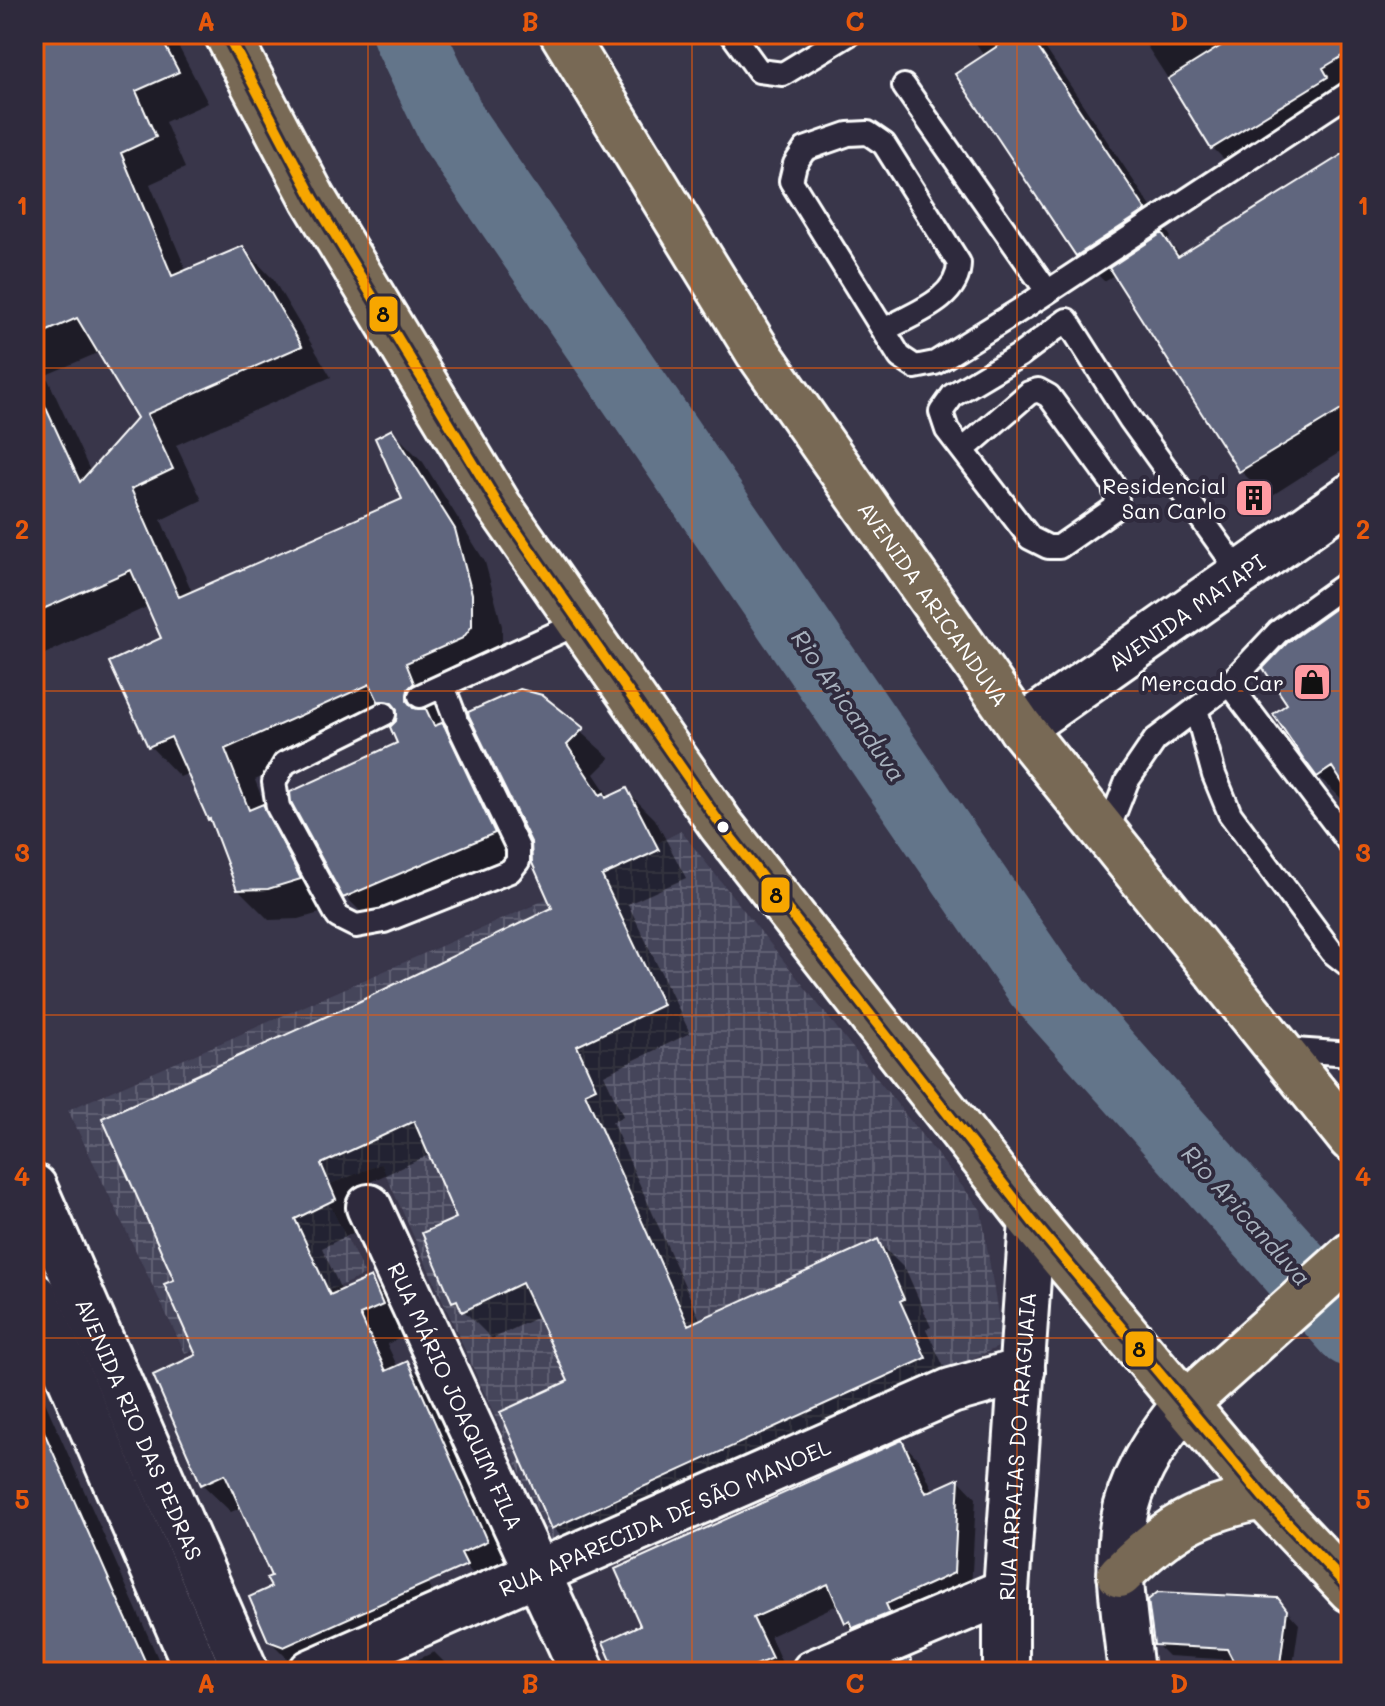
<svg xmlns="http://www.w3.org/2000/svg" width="1385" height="1706" font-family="Mali,sans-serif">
  <defs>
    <pattern id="industrial-grid" width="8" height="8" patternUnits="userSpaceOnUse" patternTransform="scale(2)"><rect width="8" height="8" fill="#45445a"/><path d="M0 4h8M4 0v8" fill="none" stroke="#616073"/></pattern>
  </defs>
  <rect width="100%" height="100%" fill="#39364a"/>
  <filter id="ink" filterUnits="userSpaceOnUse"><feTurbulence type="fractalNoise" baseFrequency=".0125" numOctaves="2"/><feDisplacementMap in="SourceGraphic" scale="16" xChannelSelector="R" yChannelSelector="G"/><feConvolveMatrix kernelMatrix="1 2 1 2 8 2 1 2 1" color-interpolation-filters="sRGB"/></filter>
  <g filter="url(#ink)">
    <path fill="url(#industrial-grid)" d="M681,831L981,1210L1003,1345L552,1543L381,1164L322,1188L365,1275L185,1353L68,1110L532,906Z"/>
    <path fill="#0007" fill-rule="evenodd" d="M34,34H172L208,103L165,122L185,168L150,184L187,272L243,248L273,279L331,377L176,445L202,500L161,520L193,594L405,500L392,431L423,462L485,562L502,626V657L435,694L444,715L438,724L473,756L524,864L376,927L345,896L399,744L396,716L255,780L266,809L294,837L330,910L299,919L269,920L238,889L214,824L189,773L180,777L150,746L164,639L149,606L34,659ZM100,352L139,418L91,473L46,375Z
      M970,34H1036L1171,237L1167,241L1183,257L1344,156L1342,152L1351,146V445L1268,498L1241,471L1116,274L1104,281L1078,255L958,75L985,57Z
      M1139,34H1351V106L1239,174L1213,148Z
      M1351,597V808L1318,776L1290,704Z
      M541,697L610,758L594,774L610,798L627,791L655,819L686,878L628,904L690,1033L604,1075L623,1116L612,1122L701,1322L878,1242L906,1270L931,1327L926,1329L953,1386L581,1556L553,1528L570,1382L540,1316L492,1339L454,1301L458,1219L431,1154L348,1192L363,1228L322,1248L342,1292L370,1280L399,1308L410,1334L387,1344L398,1368L408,1364L436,1392L514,1569L483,1584L455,1555L409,1529L440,1617L298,1669L269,1640L273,1577L242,1507L231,1512L202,1484L199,1356L176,1281L357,1004L555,909Z
      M34,1377L164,1672H34Z
      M902,1442L919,1460L934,1492L959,1480L976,1498L971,1590L868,1647L850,1629L839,1604L770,1636L786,1672H618L643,1626Z
      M1277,1600L1299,1624L1292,1672H1241L1235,1660L1168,1656L1156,1644Z
      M434,1652L454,1672H391Z
      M1341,1667L1346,1672H1325Z"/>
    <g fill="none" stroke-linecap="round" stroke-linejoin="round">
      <path stroke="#63758a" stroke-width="72" d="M408,34L453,128L1041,984L1351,1331"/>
    </g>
    <path fill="#61667e" stroke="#fff" stroke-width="2" d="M34,34H159L179,72L136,91L156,137L121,153L172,276L243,246L302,346L147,414L173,469L131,489L179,597L402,499L375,438L392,429L455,529L472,594V626L463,638L406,663L414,683L408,689L407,701L413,708L426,709L434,726L442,723L445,727L495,833L343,898L291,802L290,792L397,743L390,727L396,721L397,709L391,702L378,701L370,684L225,749L249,810L263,804L301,879L268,889L237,890L210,819L208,820L171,737L148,747L109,662L161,638L131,570L34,613V382L80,482L137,418L77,318L34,337Z
      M1016,34H1029L1146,210L1076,256L955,74Z
      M1240,34H1351V51L1323,68L1328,77L1211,149L1168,79Z
      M1351,149V404L1239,472L1109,268L1162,233L1178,257Z
      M1351,597V796L1332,767L1317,777L1303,758L1273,714L1287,704L1263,668L1287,643Z
      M520,689L542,695L584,728L567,745L600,795L604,793L606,798L627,788L659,850L602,876L663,1005L577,1046L596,1088L585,1093L688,1325L878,1239L904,1299L900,1301L926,1358L551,1529L500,1412L568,1381L522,1283L462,1312L457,1300L452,1302L422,1233L456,1218L414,1121L380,1137L321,1164L336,1199L295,1219L330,1295L371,1277L383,1305L360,1315L386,1371L408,1361L487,1541L461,1553L467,1565L284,1647L268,1641L249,1597L271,1587L266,1578L271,1576L225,1474L201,1485L153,1375L196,1355L164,1284L174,1280L102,1118L356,1003L552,908L532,863L531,842L469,716L468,712Z
      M34,1409L121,1607L150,1672H34Z
      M902,1440L926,1493L959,1478L954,1573L886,1604L890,1613L853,1628L850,1621L845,1623L828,1584L753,1618L772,1658L741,1672H616L603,1642L640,1625L615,1569Z
      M1158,1592L1278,1598L1287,1610L1279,1672H1239L1227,1649L1154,1645L1148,1600Z
      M910,1658L916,1672H878Z"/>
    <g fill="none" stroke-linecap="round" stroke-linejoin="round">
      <defs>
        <path id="service" d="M732,34L759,71L783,74L849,34
          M904,86L1047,291
          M884,330C912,314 959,300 959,263L884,144L868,133L848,134L805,149L795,164L791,181L900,357L915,367L935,363L1023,308L1351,92
          M963,450L1029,393L1038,390L1049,396L1113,484L1117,499L1115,508L1059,547H1048L1030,538L947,430L941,412L953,395L1020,355L1067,320L1130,419L1241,574
          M1229,684L1351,845
          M443,686L455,717
          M420,696L581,622
          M1196,709L1214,775L1230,814L1332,952L1351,967
          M384,714L285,763L274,782L278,807L338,917L356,926L384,921L510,871L518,861V848L459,726
          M1106,835L1127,781L1155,740L1229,684L1278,632L1351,580
          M1280,1049L1351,1054"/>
        <g id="minor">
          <path id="s1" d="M1021,728L1351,496"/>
          <path id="s2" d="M369,1207L583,1672"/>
          <path id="s3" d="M311,1672L951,1391L1022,1371"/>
          <path d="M814,1672L1006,1591"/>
        </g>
        <g id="secondary">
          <path id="s4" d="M34,1187L246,1672"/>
          <path d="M34,1295L198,1672"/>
          <path id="s5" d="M1006,1672V1591L1032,1221"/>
          <path d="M1131,1672C1117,1552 1103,1504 1185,1404"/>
        </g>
        <g id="trunk">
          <path d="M227,34L313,198L499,506L721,825L1032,1221L1263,1497L1351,1590"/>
          <path id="s6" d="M563,34L758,352L1021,728L1351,1139"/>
          <path d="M1185,1404L1351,1255"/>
          <path d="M1120,1575C1166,1529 1198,1509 1263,1497"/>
        </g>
      </defs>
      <use href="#service" stroke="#fff" stroke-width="28"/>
      <use href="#minor" stroke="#fff" stroke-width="50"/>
      <use href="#secondary" stroke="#fff" stroke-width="50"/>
      <use href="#trunk" stroke="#fff" stroke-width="50"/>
      <use href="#service" stroke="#2f2a3d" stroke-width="22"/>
      <use href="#minor" stroke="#2f2a3d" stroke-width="44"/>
      <use href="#secondary" stroke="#2f2a3d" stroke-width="44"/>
      <use href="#trunk" stroke="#786954" stroke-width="44"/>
      <defs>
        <path id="bus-1" d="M227,34L313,198L499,506L721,825L1032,1221L1263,1497L1351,1590"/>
      </defs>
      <use href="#bus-1" stroke="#2f2a3d" stroke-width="16"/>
      <use href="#bus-1" stroke="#f7a600" stroke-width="10"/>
    </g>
  </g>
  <path fill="none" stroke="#e8590c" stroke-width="2" stroke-opacity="0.55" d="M368,34V1672M692,34V1672M1017,34V1672M34,368H1351M34,691H1351M34,1015H1351M34,1338H1351"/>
  <defs>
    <symbol id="building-square" viewBox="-11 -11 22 22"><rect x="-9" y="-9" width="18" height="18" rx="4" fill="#ff9aa2" stroke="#2f2a3d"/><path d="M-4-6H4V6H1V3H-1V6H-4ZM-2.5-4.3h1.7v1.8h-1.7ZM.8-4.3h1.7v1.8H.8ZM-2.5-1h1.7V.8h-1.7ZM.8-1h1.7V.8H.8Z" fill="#111"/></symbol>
    <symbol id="shop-square" viewBox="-11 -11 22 22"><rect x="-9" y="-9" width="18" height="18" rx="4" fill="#ff9aa2" stroke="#2f2a3d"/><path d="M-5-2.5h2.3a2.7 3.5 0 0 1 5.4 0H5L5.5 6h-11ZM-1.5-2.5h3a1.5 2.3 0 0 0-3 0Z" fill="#111"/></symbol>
  </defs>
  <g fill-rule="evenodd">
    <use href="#building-square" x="1232" y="476" width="44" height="44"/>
    <use href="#shop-square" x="1290" y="660" width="44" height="44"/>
  </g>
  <circle fill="#fff" stroke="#2f2a3d" stroke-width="3" cx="723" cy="827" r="7"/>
  <g text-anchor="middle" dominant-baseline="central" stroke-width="8" stroke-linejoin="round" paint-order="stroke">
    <g font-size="22" fill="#fff" stroke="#2f2a3d" text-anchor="end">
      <text x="1226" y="485">Residencial<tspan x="1226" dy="25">San Carlo</tspan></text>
      <text x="1284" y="682">Mercado Car</text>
    </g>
    <g font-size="22" fill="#fff" stroke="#2f2a3d">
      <text stroke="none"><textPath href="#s6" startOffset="680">AVENIDA ARICANDUVA</textPath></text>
      <text stroke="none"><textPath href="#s1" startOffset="202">AVENIDA MATAPI</textPath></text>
      <text stroke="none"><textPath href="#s2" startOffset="208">RUA MÁRIO JOAQUIM FILA</textPath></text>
      <text stroke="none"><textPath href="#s4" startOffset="264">AVENIDA RIO DAS PEDRAS</textPath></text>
      <text stroke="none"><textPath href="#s5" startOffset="226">RUA ARRAIAS DO ARAGUAIA</textPath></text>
      <text stroke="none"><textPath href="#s3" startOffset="386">RUA APARECIDA DE SÃO MANOEL</textPath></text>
    </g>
    <g font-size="24" font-style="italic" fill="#a9b3bf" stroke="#2f2a3d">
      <text transform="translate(849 705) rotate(55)">Rio Aricanduva</text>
      <text transform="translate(1247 1215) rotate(48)">Rio Aricanduva</text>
    </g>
  </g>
  <g stroke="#2f2a3d" stroke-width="3">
    <rect x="368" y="295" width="31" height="38" rx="8" fill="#f7a600"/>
    <rect x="760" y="876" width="31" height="38" rx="8" fill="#f7a600"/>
    <rect x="1124" y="1330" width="31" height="38" rx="8" fill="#f7a600"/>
  </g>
  <g font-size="22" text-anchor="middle" font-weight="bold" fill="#111">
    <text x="383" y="322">8</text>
    <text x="776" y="903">8</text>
    <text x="1139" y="1357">8</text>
  </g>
  <rect width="1385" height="1706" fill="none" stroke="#2f2a3d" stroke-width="88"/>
  <rect x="44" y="44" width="1297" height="1618" fill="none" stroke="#e8590c" stroke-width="3"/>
  <g font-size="26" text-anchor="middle" font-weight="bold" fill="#e8590c">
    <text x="206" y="31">A</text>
    <text x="530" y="31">B</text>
    <text x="855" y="31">C</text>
    <text x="1179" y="31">D</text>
    <text x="22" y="215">1</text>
    <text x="1363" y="215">1</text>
    <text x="22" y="539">2</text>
    <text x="1363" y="539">2</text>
    <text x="22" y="862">3</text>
    <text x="1363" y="862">3</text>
    <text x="22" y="1186">4</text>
    <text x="1363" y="1186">4</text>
    <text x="22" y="1509">5</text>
    <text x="1363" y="1509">5</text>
    <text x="206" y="1693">A</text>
    <text x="530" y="1693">B</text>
    <text x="855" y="1693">C</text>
    <text x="1179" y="1693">D</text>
  </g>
</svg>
